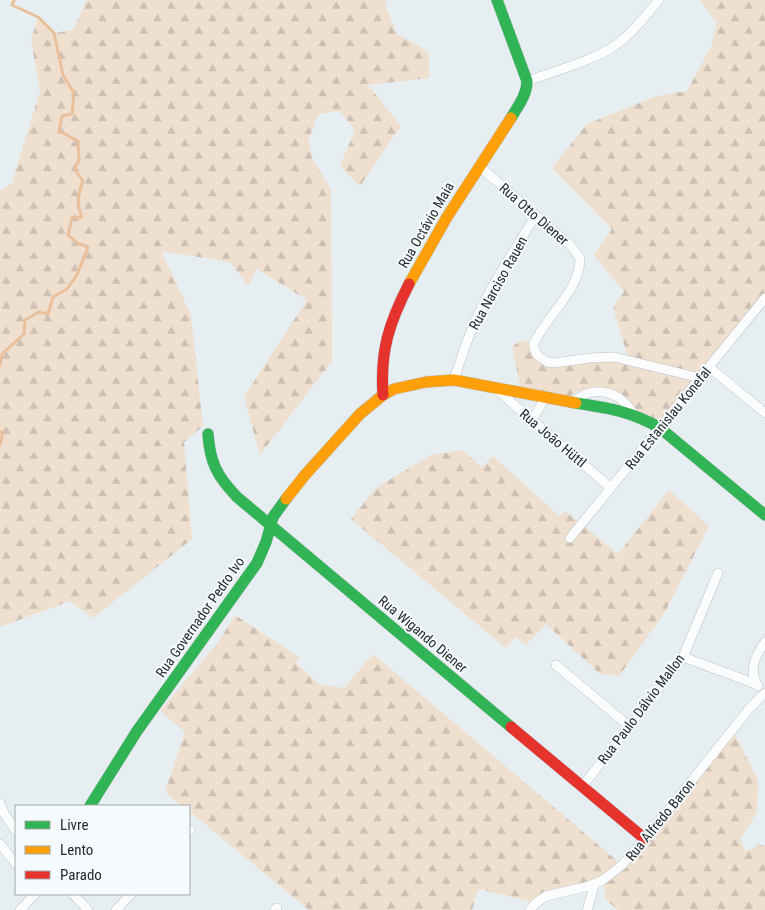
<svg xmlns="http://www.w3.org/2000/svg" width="765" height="910" font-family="'Roboto Condensed',sans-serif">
  <defs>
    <pattern id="forest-firs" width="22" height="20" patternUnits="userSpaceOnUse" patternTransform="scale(1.25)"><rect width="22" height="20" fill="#efdfcf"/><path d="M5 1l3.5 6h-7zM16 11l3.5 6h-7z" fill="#cdc0b2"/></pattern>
  </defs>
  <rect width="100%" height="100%" fill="#e6eef1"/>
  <path fill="url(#forest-firs)" d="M87,0H388L385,5L397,34L429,52V78L368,85L401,126L360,186L340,166L355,130L340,111L318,114L308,142L313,160L331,189L332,361L260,455L244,397L307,300L257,269L248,286L230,262L161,251L191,315L203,426L184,442L192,539L93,618L70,601L0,627V191L12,183L40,91L31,40L38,17L54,33L73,30Z
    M700,0H765V298L660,428C643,415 613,387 592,388C582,388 571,395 563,401L522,394L512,347L521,340L534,343L542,359L629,360L613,308L624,292L594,255L612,229L552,168L587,124L657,96L687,91L712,45L717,23Z
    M462,450L482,467L493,456L559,516L565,511L618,554L669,490L709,526L665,612L619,676L600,674L546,624L526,645L516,637L506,648L351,519L376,488L431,455Z
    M235,615L300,658L296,663L319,684L344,688L373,654L622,865L732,729L758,780L757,812L740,840L746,852L759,845L765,846V910H618L606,900L603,880L536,903L478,889L472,910H309L189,811V806H182L165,792L185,732L160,711L217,644Z"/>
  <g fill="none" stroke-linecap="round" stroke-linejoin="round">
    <path stroke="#eac09a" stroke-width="3" d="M0,365L2,354L24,334L25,320L39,312L48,314L53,297L67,289L77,275L88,247L77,243L68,235L72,218L82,217C76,205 78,194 83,181L74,168L79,161L78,141L59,131L62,116L72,114L74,93L63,75L54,33L38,17L12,5L14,0
      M0,432H3L0,445"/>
    <defs>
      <path id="street" d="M527,81C552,72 595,60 616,45C633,33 645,16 659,0
        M479,166L571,246L580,258C580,291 547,315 534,343V348L537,355L547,362L554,363L590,358L614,357L700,378
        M709,367L765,413
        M454,380C461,358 468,336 478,315C494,280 516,248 536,215
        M497,390L611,488
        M575,402C591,383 623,392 633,414
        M532,420L545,398
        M570,538L765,298
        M683,657L756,684
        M556,665L629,726
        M758,686C748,670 755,656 765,642
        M582,787L683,657L718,573
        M0,803L5,815L16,831
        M189,831L190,830
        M0,844L16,864
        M73,894L88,910
        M20,910L35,894
        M116,910L131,894
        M275,910L277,908
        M530,910L536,903L546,896L589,886L603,880L622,865L645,839L749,709L765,693
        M587,910L595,883"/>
      <path id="fast" d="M497,0L527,81C527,95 518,106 511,118
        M576,403C609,408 630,411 660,428L765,515
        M208,434C210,463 217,476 237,497L511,727
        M90,806L137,731L257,563L266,542L273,517L286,499"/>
      <path id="slow" d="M409,284L447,217L511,118
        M286,499L305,475L360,414L383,395L394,389L426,382L454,380L576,403"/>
      <path id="jam" d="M383,395C380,351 389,323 409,284
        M511,727L645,839"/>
    </defs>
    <use href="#street" stroke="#bcc3c5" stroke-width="10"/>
    <use href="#fast" stroke="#bcc3c5" stroke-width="12"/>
    <use href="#slow" stroke="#bcc3c5" stroke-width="12"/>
    <use href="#jam" stroke="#bcc3c5" stroke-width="12"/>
    <use href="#street" stroke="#fbfcfd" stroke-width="9"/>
    <use href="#fast" stroke="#30b455" stroke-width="11"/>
    <use href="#slow" stroke="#ff9f0a" stroke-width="11"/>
    <use href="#jam" stroke="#e5322d" stroke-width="11"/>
  </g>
  <g text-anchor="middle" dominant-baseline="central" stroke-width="4" stroke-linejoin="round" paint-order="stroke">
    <g font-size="14" fill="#252a2c" stroke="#f5fbfd">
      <text transform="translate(534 214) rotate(41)">Rua Otto Diener</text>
      <text transform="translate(426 225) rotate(-60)">Rua Octávio Maia</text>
      <text transform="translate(498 283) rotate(-61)">Rua Narciso Rauen</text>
      <text transform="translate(668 418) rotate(-51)">Rua Estanislau Konefal</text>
      <text transform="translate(553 438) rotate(40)">Rua João Hüttl</text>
      <text transform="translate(200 617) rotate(-55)">Rua Governador Pedro Ivo</text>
      <text transform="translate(423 634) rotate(40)">Rua Wigando Diener</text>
      <text transform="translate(641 709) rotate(-53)">Rua Paulo Dálvio Mallon</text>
      <text transform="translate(660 820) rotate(-51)">Rua Alfredo Baron</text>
    </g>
  </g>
  <rect x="15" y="805" width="175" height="90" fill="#f5fbfd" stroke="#a2a7a9"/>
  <rect x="25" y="821" width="25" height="8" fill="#30b455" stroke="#a2a7a9"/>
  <text x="60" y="830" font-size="15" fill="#252a2c">Livre</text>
  <rect x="25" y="846" width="25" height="8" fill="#ff9f0a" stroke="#a2a7a9"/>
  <text x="60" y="855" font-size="15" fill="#252a2c">Lento</text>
  <rect x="25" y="871" width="25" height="8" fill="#e5322d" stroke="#a2a7a9"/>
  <text x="60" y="880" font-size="15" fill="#252a2c">Parado</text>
</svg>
